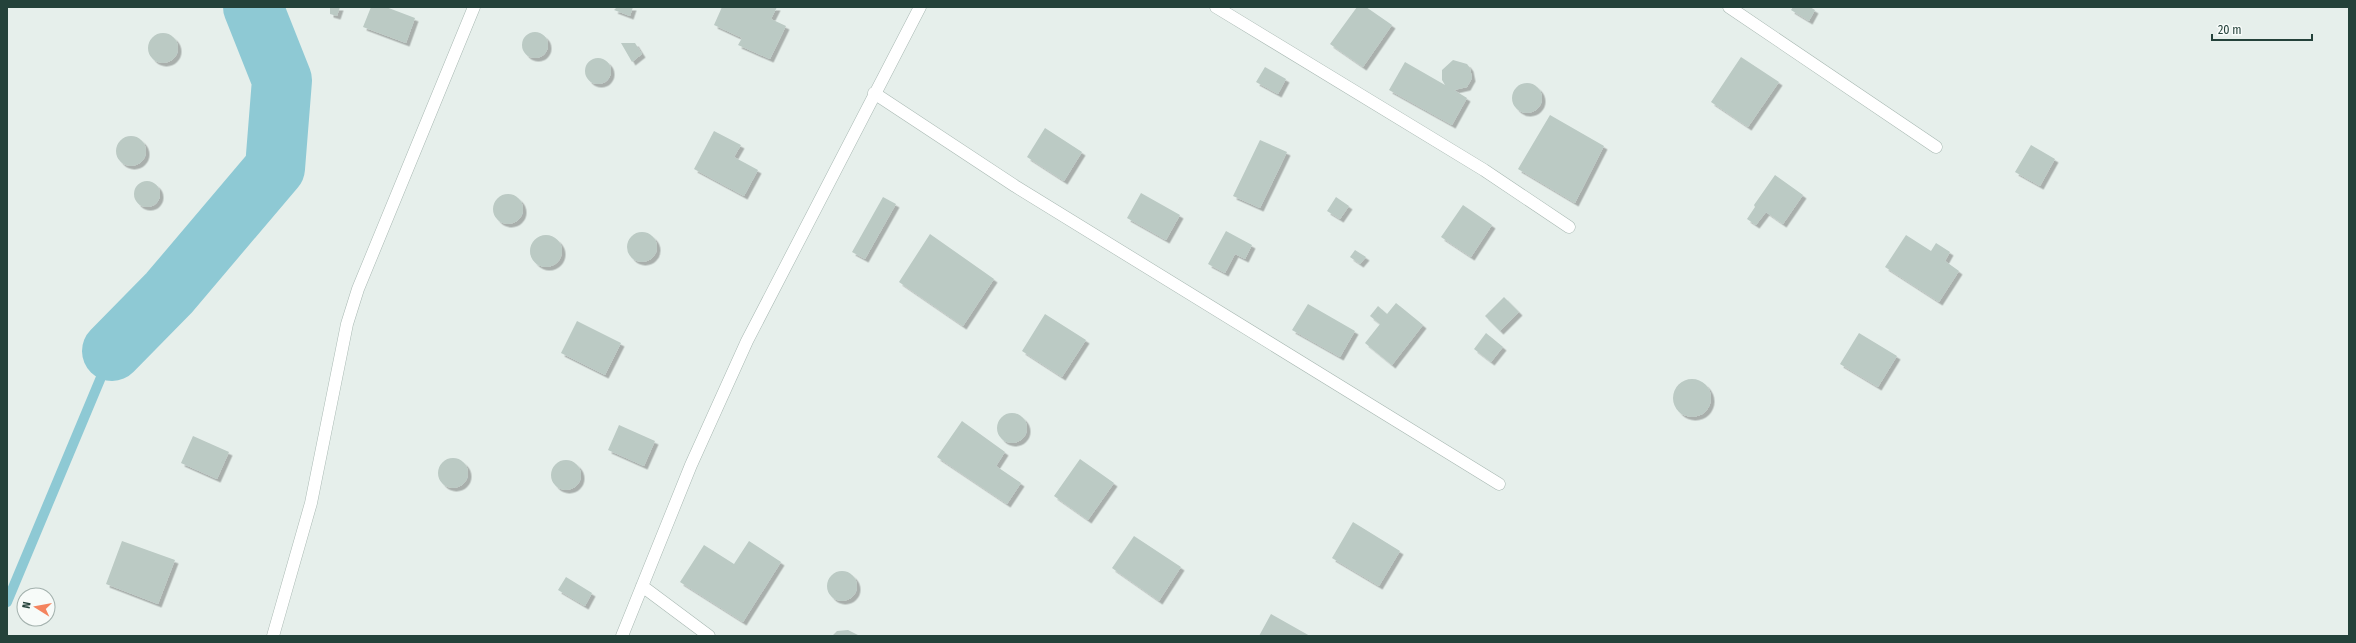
<svg xmlns="http://www.w3.org/2000/svg" width="2356" height="643" font-family="'Fira Sans Condensed',sans-serif">
  <defs>
    <filter id="shadow"><feDropShadow dx="3.5" dy="3.5" stdDeviation="0" flood-color="#0004"/></filter>
  </defs>
  <rect width="100%" height="100%" fill="#e6efeb"/>
  <g fill="none" stroke-linecap="round" stroke-linejoin="round">
    <path stroke="#8ec9d4" stroke-width="10" d="M7,602L112,351"/>
    <path stroke="#8ec9d4" stroke-width="60" d="M112,351L169,293L275,168L282,80L253,7"/>
  </g>
  <path fill="#bbcac4" filter="url(#shadow)" d="M330,7H340L337,16L330,14Z
    M371,7H386L415,18L406,43L363,27Z
    M617,7H633L630,16L614,10Z
    M722,7H777L771,19L786,26L770,59L738,45L742,38L714,25Z
    M1357,7H1366L1392,25L1363,67L1330,44Z
    M1793,7H1810L1815,10L1809,21L1791,10Z
    M522 45a13 13 0 1 1 26 0a13 13 0 1 1-26 0Z
    M148 48a15 15 0 1 1 30 0a15 15 0 1 1-30 0Z
    M621,43H635L642,54L632,62Z
    M1741,57L1779,82L1748,127L1711,102Z
    M585 71a13 13 0 1 1 26 0a13 13 0 1 1-26 0Z
    M1453,60L1467,64L1470,68L1472,78L1467,87L1454,90L1467,98L1452,125L1389,90L1405,62L1445,85L1442,80V70Z
    M1265,67L1286,79L1278,94L1256,82Z
    M1512 98a15 15 0 1 1 30 0a15 15 0 1 1-30 0Z
    M1550,115L1604,146L1575,203L1518,169Z
    M1045,128L1082,152L1064,181L1027,157Z
    M714,131L741,145L734,157L758,170L744,196L694,169Z
    M116 151a15 15 0 1 1 30 0a15 15 0 1 1-30 0Z
    M1260,140L1287,152L1260,208L1233,196Z
    M2031,145L2055,159L2040,186L2015,172Z
    M1775,175L1803,195L1783,224L1766,212L1756,225L1747,219L1755,207L1754,205Z
    M134 194a13 13 0 1 1 26 0a13 13 0 1 1-26 0Z
    M1141,193L1180,215L1166,240L1127,218Z
    M493 209a15 15 0 1 1 30 0a15 15 0 1 1-30 0Z
    M883,197L896,204L865,259L852,252Z
    M1336,197L1349,206L1340,219L1327,211Z
    M1463,205L1492,225L1471,257L1441,237Z
    M1226,231L1252,245L1245,259L1235,254L1225,273L1208,264Z
    M627 247a15 15 0 1 1 30 0a15 15 0 1 1-30 0Z
    M930,234L994,279L963,326L899,282Z
    M530 251a16 16 0 1 1 32 0a16 16 0 1 1-32 0Z
    M1906,235L1931,251L1936,243L1950,252L1945,261L1959,271L1939,302L1885,267Z
    M1355,250L1366,257L1360,264L1350,257Z
    M1504,297L1519,312L1500,331L1485,316Z
    M1396,303L1423,325L1392,365L1365,343L1380,324L1370,316L1378,306L1387,314Z
    M1308,304L1355,331L1340,357L1292,330Z
    M1045,314L1086,340L1062,377L1022,351Z
    M577,321L621,343L605,375L561,353Z
    M1486,333L1503,347L1491,362L1474,349Z
    M1859,333L1897,356L1878,387L1840,364Z
    M1673 398a19 19 0 1 1 38 0a19 19 0 1 1-38 0Z
    M997 428a15 15 0 1 1 30 0a15 15 0 1 1-30 0Z
    M962,421L1005,452L996,466L1021,483L1007,504L937,457Z
    M619,425L655,441L644,466L608,450Z
    M193,436L229,452L217,479L181,463Z
    M438 473a15 15 0 1 1 30 0a15 15 0 1 1-30 0Z
    M1080,459L1114,483L1088,520L1054,496Z
    M551 475a15 15 0 1 1 30 0a15 15 0 1 1-30 0Z
    M1353,522L1400,551L1379,586L1332,558Z
    M1134,536L1181,567L1159,601L1112,568Z
    M122,541L175,560L158,604L106,584Z
    M749,541L781,562L743,622L680,582L704,545L734,564Z
    M827 586a15 15 0 1 1 30 0a15 15 0 1 1-30 0Z
    M566,577L592,593L585,606L558,590Z
    M1271,614L1310,636H1259Z
    M848,630L860,636H832L837,631Z"/>
  <g fill="none" stroke-linecap="round" stroke-linejoin="round">
    <defs>
      <path id="street" d="M1216,7L1484,170L1569,227
        M1729,7L1936,147
        M874,93L1015,186L1499,484
        M642,586L709,636
        M273,636L311,503L347,324L358,289L474,7
        M622,636L691,465L747,341L920,7"/>
    </defs>
    <use href="#street" stroke="#a8b8b2" stroke-width="13"/>
    <use href="#street" stroke="#fff" stroke-width="12"/>
  </g>
  <rect width="2356" height="643" fill="none" stroke="#24423a" stroke-width="16"/>
  <g transform="translate(36 607) rotate(281)"><circle r="19" fill="#f7fbf9" stroke="#a3b1ad"/>
  <path d="M0-3L7 15L0 10L-7 15Z" fill="#f4845f"/>
  <text y="-6" font-size="11" font-weight="bold" text-anchor="middle" fill="#24423a">N</text>
  </g>
  <path d="M2212 34v6h100v-6" fill="none" stroke="#24423a" stroke-width="2"/>
  <text x="2218" y="34" font-size="12" fill="#24423a" stroke="#f7fbf9" stroke-width="3" paint-order="stroke">20 m</text>
</svg>
